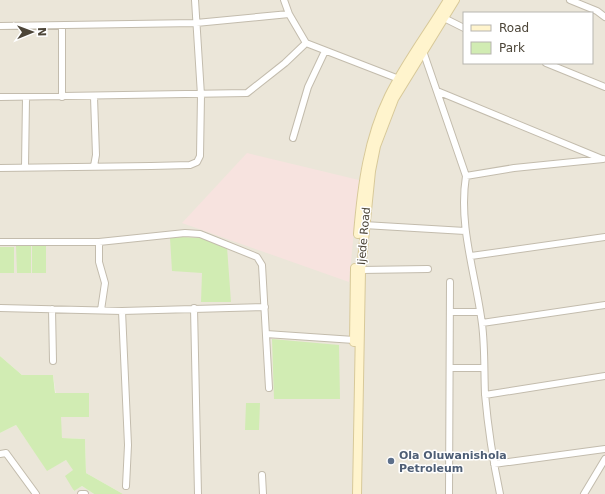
<svg xmlns="http://www.w3.org/2000/svg" width="605" height="494" font-family="'DejaVu Sans',sans-serif">
  <rect width="100%" height="100%" fill="#f6f3ec"/>
  <path fill="#ebe6d9" fill-rule="evenodd" d="M0,0H605V494H123L86,473L85,439L62,438L53,375H22L0,356ZM464,13H592V63H464Z
    M16,425L47,470L66,460L74,470L73,491L82,486L94,494H0V433Z"/>
  <path fill="#f7e3df" d="M247,153L359,180L349,282L182,223Z"/>
  <path fill="#d1ecb3" d="M182,237L203,238L227,247L231,302H201L202,273L172,271L170,238Z
    M16,246H31V273H17Z
    M32,246H46V273H32Z
    M0,247H14V273H0Z
    M272,339L339,345L340,399H274Z
    M0,356L22,375H53L55,393H89V417H61L62,438L85,439L86,473L123,494H94L82,486L74,491L65,476L73,470L66,460L47,471L16,425L0,433Z
    M246,403H260L259,430H245Z"/>
  <g fill="none" stroke-linecap="round" stroke-linejoin="round">
    <defs>
      <path id="street" d="M284,0L289,14L306,43
        M570,0L597,11L605,17
        M444,18L464,28
        M0,26L196,23L289,14
        M62,26V97
        M423,51L466,176C458,226 476,275 482,324C485,347 484,371 485,394C488,428 493,461 500,494
        M546,63L605,87
        M437,91L602,159
        M0,97L247,93L285,63L306,43L399,79
        M293,138L308,87L325,51
        M94,166L96,155L94,97
        M25,167L26,98
        M0,168L151,166L190,165L197,162L200,156L201,95L195,0
        M466,176L514,168L603,159
        M364,225L465,231
        M0,242H99L185,233L200,234L257,257L262,265L269,388
        M99,242V262L105,283L101,310
        M471,256L605,237
        M361,270L428,269
        M0,308L122,311L265,307
        M194,308L198,494
        M52,309L53,361
        M122,311L128,445L126,486
        M450,312H479
        M482,323L605,305
        M266,334L354,340
        M450,368H484
        M485,395L605,376
        M0,454L6,453L36,494
        M494,464L605,449
        M262,475L263,494
        M81,494H85
        M449,494L450,282
        M584,494L605,459"/>
      <path id="secondary" d="M358,234C362,186 368,139 389,96C406,62 429,32 448,0
        M354,342L355,268
        M357,494L361,270L371,171L376,146L394,99L455,0"/>
    </defs>
    <use href="#street" stroke="#c3bcad" stroke-width="8"/>
    <use href="#secondary" stroke="#d8c999" stroke-width="10"/>
    <use href="#street" stroke="#fff" stroke-width="6"/>
    <use href="#secondary" stroke="#fff4cd" stroke-width="8"/>
  </g>
  <circle fill="#5c6f8a" stroke="#fff" stroke-width="1.5" cx="391" cy="461" r="4"/>
  <g text-anchor="middle" dominant-baseline="central" stroke-width="3" stroke-linejoin="round" paint-order="stroke">
    <g font-size="11" fill="#4c4538" stroke="#fff">
      <text transform="translate(364 236) rotate(-85)">Ijede Road</text>
    </g>
    <g font-size="11" font-weight="bold" fill="#4e5e75" stroke="#fff" text-anchor="start">
      <text x="399" y="455">Ola Oluwanishola<tspan x="399" dy="13">Petroleum</tspan></text>
    </g>
  </g>
  <rect x="463" y="12" width="130" height="52" fill="#ffffff" stroke="#b7b5af"/>
  <rect x="471" y="25" width="20" height="6" fill="#fff4cd" stroke="#b7b5af"/>
  <text x="499" y="32" font-size="12" fill="#4c4538">Road</text>
  <rect x="471" y="42" width="20" height="12" fill="#d1ecb3" stroke="#b7b5af"/>
  <text x="499" y="52" font-size="12" fill="#4c4538">Park</text>
  <g transform="translate(32 32) rotate(89)" stroke="#ffffff" stroke-width="3" paint-order="stroke">
  <path d="M0-3L7 15L0 10L-7 15Z" fill="#4c4538"/>
  <text y="-6" font-size="11" font-weight="bold" text-anchor="middle" fill="#4c4538">N</text>
  </g>
</svg>
